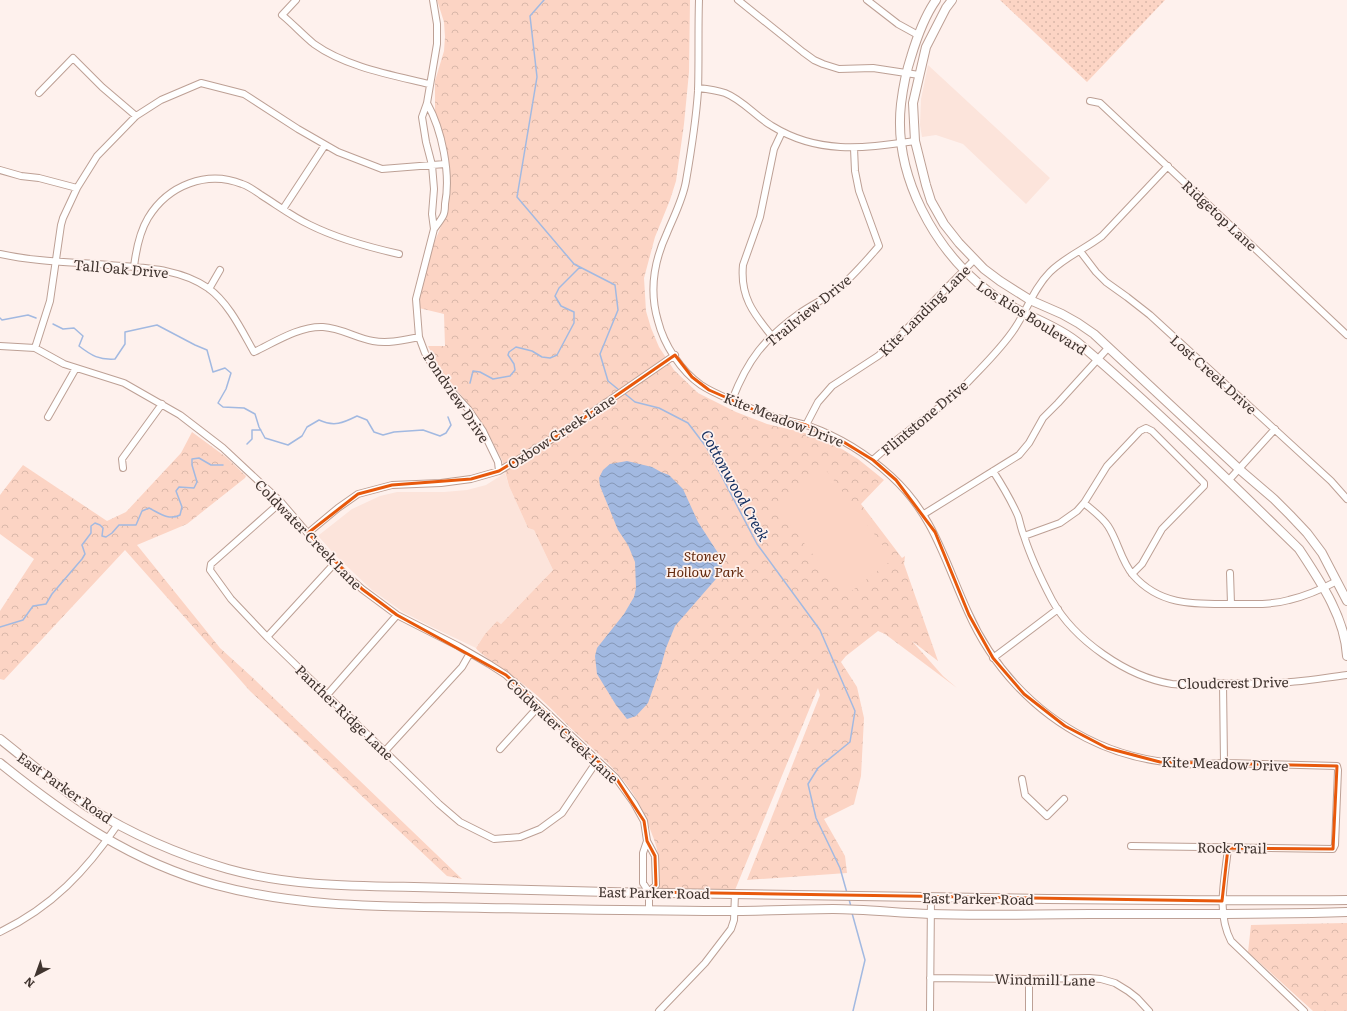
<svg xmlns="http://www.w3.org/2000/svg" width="1347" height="1011" font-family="Literata,serif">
  <defs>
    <pattern id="grass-dots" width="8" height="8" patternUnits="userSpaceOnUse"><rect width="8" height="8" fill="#fcd4c4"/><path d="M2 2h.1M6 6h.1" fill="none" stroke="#d9b7a9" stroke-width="1.8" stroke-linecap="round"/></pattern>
    <pattern id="forest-crowns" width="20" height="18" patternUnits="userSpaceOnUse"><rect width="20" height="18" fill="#fcd4c4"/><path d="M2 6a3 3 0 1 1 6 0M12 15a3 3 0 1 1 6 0" fill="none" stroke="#d9b7a9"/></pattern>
    <pattern id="water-waves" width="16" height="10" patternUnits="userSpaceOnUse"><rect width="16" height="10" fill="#a2b9e1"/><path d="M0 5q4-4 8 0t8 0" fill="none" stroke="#8597b7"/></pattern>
  </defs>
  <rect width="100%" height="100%" fill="#fef1ed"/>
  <path fill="#fce4db" d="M928,65L1050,178L1026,204L963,144L936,135L922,137L920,125L921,99Z
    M505,473L509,486L528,528L534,530L553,570L501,624L497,621L485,634L476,648L432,627L403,612L372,590L336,556L319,537V535L352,509L380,496L397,492H444L467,490L486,485Z"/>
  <path fill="url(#grass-dots)" d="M1000,0H1165L1087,82Z"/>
  <path fill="url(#forest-crowns)" d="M437,0H690L689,72L684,124L676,181L670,200L655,237L644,278L646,311L651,328L659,347L674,370L698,393L736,412L767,424L805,433L842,449L858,459L884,480L861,504L902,558L905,556L904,564L938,661L912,641L943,676L957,688L885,634L878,631L846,656L841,662L857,687L864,718L861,776L854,804L824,819L845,856L847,873L747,880L820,695L818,688L735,890L659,889C659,877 659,866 658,855C657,846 653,837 650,829C635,785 610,765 577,734C560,718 543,699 524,685C517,679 478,653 476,648L485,634L497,621L501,624L553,570L534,530L528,528L509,486L502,460L488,433L474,411L440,369L428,346H445L444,314L419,308V293L422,271L445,217L449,198L450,176L447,153L435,115V81L444,51L445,37L444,22Z
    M192,432L226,457L246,476L245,478L187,524L137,545L220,648L253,678L462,879L447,876L250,691L125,550L4,680L0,679V611L34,559L0,534V495L23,465L107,521L126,512L181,453Z
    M1347,923V1011H1313L1248,952L1251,925Z"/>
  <path fill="#fcd4c4" d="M823,466L893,559L845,596L774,504Z"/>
  <path fill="url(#water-waves)" d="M627,461L652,467L661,472L669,475L683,489L698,522L718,553L722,562V572L675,626L666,648L661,666L648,703L636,716L627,719L616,705L597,674L595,656L597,648L624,614L634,597L636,588L635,562L628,545L618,530L600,486L599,478L603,470L610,464Z"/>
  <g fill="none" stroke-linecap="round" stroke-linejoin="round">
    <path stroke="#a2b9e1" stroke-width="1.5" d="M544,0L530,16L537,77L517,197L574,264L615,285L618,310L600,354L608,381L619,390
      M0,318L2,320L28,315L36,318
      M53,324L63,329L74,328L83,336L79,346C92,356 99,360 115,359L125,344V332L157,325L195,345L207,350L213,372L225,368L231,373L226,389L218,403L223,407L244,408L255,414L259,427L265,438L288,445L302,436L307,427L319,420C334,427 343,423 357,416L367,420L374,432L383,435L394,432L423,430L440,436L446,433L451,425L448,417
      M470,383L473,371L480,372L493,379L510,376L515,370L514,364L508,355L509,352L516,347L532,351L542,357L550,358L557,355L574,323V312L561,306L555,296L559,288L580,267
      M624,393L635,402L659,408L688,423L707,448L757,544L820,630L855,711L850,742L818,768L808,784L816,818L840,868L847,893
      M247,444L252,439V430H261
      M0,627L23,620L33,606L46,604L52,594L82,559L85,554L82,545L91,533V526L95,523L100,525L103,528L102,536L106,537L112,533L119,525H136L142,511L149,508C159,513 169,521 180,515L182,507L176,491L179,487L194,488L197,482L192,465V459L199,458L211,465H223
      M849,899L851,907
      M852,913L865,960L853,1011"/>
    <defs>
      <path id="minor" d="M296,0L282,15C293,24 303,35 314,44C346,67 392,75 429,84
        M699,0C698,30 699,61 698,91C696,121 691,152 686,181C683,199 674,216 667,233C654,261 649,291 658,321C664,345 681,371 701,385C713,393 727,398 740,404C751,408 762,413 774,417C785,420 797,422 809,426C840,437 867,454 891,476C934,515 945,562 968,612C992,666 1033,711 1086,738C1117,754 1150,762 1185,764C1199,765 1213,763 1227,763C1264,764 1300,765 1337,766L1338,770L1335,845L1333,849L1131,846
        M738,0L803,52L814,60L823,64L839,69L873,68L919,75
        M867,0L898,24L918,35
        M698,88C707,89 716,90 725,93C743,100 756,117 772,126C819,155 864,148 915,141
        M39,93L73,58L102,87L136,116
        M1090,101L1100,103L1347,335
        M427,103C442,130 451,174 445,204C445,208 445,213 443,216C441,220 437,225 434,229L432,214L434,189L432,165L426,142L422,117L427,103L437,44V24L433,0
        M0,170L21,176L39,178L77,188
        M283,209L325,145
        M434,229L416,299L419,337L425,353L434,368L446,385L468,409L483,431L498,462L499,471
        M1080,251L1096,272L1106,282L1127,297L1150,315L1331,481L1347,499
        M0,254C36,262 72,262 109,265C144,268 179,268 208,288C229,303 242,331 254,352C275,342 299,326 323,327C341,328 356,338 373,341C388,344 404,340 419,337
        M134,267C136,250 139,233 148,218C168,185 207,170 242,184C249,186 255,191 261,195C277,205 293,217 310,225C338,239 368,247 399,254
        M209,289L220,270
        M771,335C753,313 740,296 743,265L760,217L774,149L782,132
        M0,346L35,348L64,364L124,383L180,415L223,448L281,502L334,564L362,589L397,615L458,646L489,664L506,675L543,709L616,778L634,803L644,821L647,841
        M35,348L50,301L61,225L63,218L77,188L97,156L136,116L161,100L201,83L244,94L298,129L338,152L382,169L445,164
        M732,400C748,359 764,339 800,313C811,305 823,300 834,292C851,279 865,262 879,246L859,191L855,171L854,148
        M48,417L76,368
        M806,425L818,402L832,386L878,356L890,346L974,260
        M873,460C903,432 938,412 967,383C983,366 1002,348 1015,328C1027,310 1034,288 1050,272C1065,257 1085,249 1102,236L1168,166
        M123,468L122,459L162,404
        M993,471C1002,485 1011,500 1018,516C1020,522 1021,529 1024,536C1031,558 1041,579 1052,600C1074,640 1127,677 1172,684C1189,686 1206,684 1223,683C1240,683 1256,684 1272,683C1297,683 1322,678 1347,675
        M1228,481L1275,429
        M281,502L211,564L210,570L231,599L267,637L439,804L460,822L494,839L520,837L540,829L562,813L597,761
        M1084,503C1092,510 1102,517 1108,526C1118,541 1121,561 1133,575C1161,607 1197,604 1235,604C1253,604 1271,605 1289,600C1306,596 1322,589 1337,581
        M924,514L1019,455L1029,443L1043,418L1058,403L1108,348
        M308,533L338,508L358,494L392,485L441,483L471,479L499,471L562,433L675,355
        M1024,536L1060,523L1077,511L1084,503L1107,466L1140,431L1146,428L1152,431L1204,483V486L1162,529L1142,564L1132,574
        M1230,573L1231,604
        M267,637L334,564
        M993,658L1058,609
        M1223,683L1224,763
        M327,695L397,615
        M500,749L539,706
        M385,751L462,667L470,653
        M1022,779L1025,795L1047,816L1064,799
        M1228,848C1225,879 1216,912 1231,941L1304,1011
        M649,910V892L643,883V853L647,841L655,856L656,885L649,892
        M0,932C52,907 86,871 118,824
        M930,978L1029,979L1089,978L1101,979L1115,983L1128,991L1137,998L1149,1011
        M659,1011L705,963L731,929L734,920L735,894
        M930,1011L931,898
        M1029,1011V979"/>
      <path id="major" d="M936,0C924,17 917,37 911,57C906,72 903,88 901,104C893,175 934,250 989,292C1017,314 1056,323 1082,346C1157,410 1228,480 1299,549C1320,581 1345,617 1347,656
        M952,0L946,8L926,47L913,103L915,141L926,185L931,201L944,224L959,243L984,269L1000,281L1030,300L1062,314L1078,323L1094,334L1239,469L1274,499L1290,515L1307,533L1322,553L1347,601
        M0,739C29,762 57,786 88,807C131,834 179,855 228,869C289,886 351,886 414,887C479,889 544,890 609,892C755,895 901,897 1048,899C1147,900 1247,901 1347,900
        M0,763C67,817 132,862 216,885C305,909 394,906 485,908C569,909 652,911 736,911C768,911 800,909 833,909C865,909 898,913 930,914C983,916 1037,914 1090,914C1176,914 1261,915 1347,912"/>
    </defs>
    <use href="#minor" stroke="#bda095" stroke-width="8"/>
    <use href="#major" stroke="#bda095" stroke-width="10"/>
    <use href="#minor" stroke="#fff" stroke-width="6"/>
    <use href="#major" stroke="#fff" stroke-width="8"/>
  </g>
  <path fill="none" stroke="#e8590c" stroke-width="3" stroke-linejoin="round" d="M675,355L692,377L709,390L759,412L806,425L842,441L873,460L896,480L935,532L969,615L993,658L1024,694L1065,726L1107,748L1160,762L1337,766L1333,849L1228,848L1222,901L649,892L656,885L655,856L647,841L644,821L616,778L506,675L397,615L362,589L308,533L358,494L392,485L471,479L499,471L562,433Z"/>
  <g text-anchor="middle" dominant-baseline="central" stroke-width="3.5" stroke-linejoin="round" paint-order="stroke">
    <g font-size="14" fill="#40342f" stroke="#fef1ed">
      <text transform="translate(1220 215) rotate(43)">Ridgetop Lane</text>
      <text transform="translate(121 268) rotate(5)">Tall Oak Drive</text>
      <text transform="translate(808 310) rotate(-39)">Trailview Drive</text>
      <text transform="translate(924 310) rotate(-45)">Kite Landing Lane</text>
      <text transform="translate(1032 317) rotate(32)">Los Rios Boulevard</text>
      <text transform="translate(1214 374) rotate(42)">Lost Creek Drive</text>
      <text transform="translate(457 397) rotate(56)">Pondview Drive</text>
      <text transform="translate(924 417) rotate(-40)">Flintstone Drive</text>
      <text transform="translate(784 419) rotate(21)">Kite Meadow Drive</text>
      <text transform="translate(561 431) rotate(-33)">Oxbow Creek Lane</text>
      <text transform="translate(309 534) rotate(46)">Coldwater Creek Lane</text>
      <text transform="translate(1233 682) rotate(-1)">Cloudcrest Drive</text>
      <text transform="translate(345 712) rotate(44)">Panther Ridge Lane</text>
      <text transform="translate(563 730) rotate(43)">Coldwater Creek Lane</text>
      <text transform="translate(1225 763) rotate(2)">Kite Meadow Drive</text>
      <text transform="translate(65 787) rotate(35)">East Parker Road</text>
      <text transform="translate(1232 847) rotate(1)">Rock Trail</text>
      <text transform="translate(654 892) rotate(1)">East Parker Road</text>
      <text transform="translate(978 898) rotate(1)">East Parker Road</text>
      <text transform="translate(1045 979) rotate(1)">Windmill Lane</text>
    </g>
    <g font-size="14" font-style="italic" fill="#652b10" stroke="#fef1ed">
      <text x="705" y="555">Stoney<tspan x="705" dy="16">Hollow Park</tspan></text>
    </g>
    <g font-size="15" font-style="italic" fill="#173162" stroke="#fef1ed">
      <text transform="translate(736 485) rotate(61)">Cottonwood Creek</text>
    </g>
  </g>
  <g transform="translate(36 975) rotate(221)" stroke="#fef1ed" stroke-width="3" paint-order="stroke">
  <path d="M0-3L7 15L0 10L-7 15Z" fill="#40342f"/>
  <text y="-6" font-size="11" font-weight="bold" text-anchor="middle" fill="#40342f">N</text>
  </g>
</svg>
